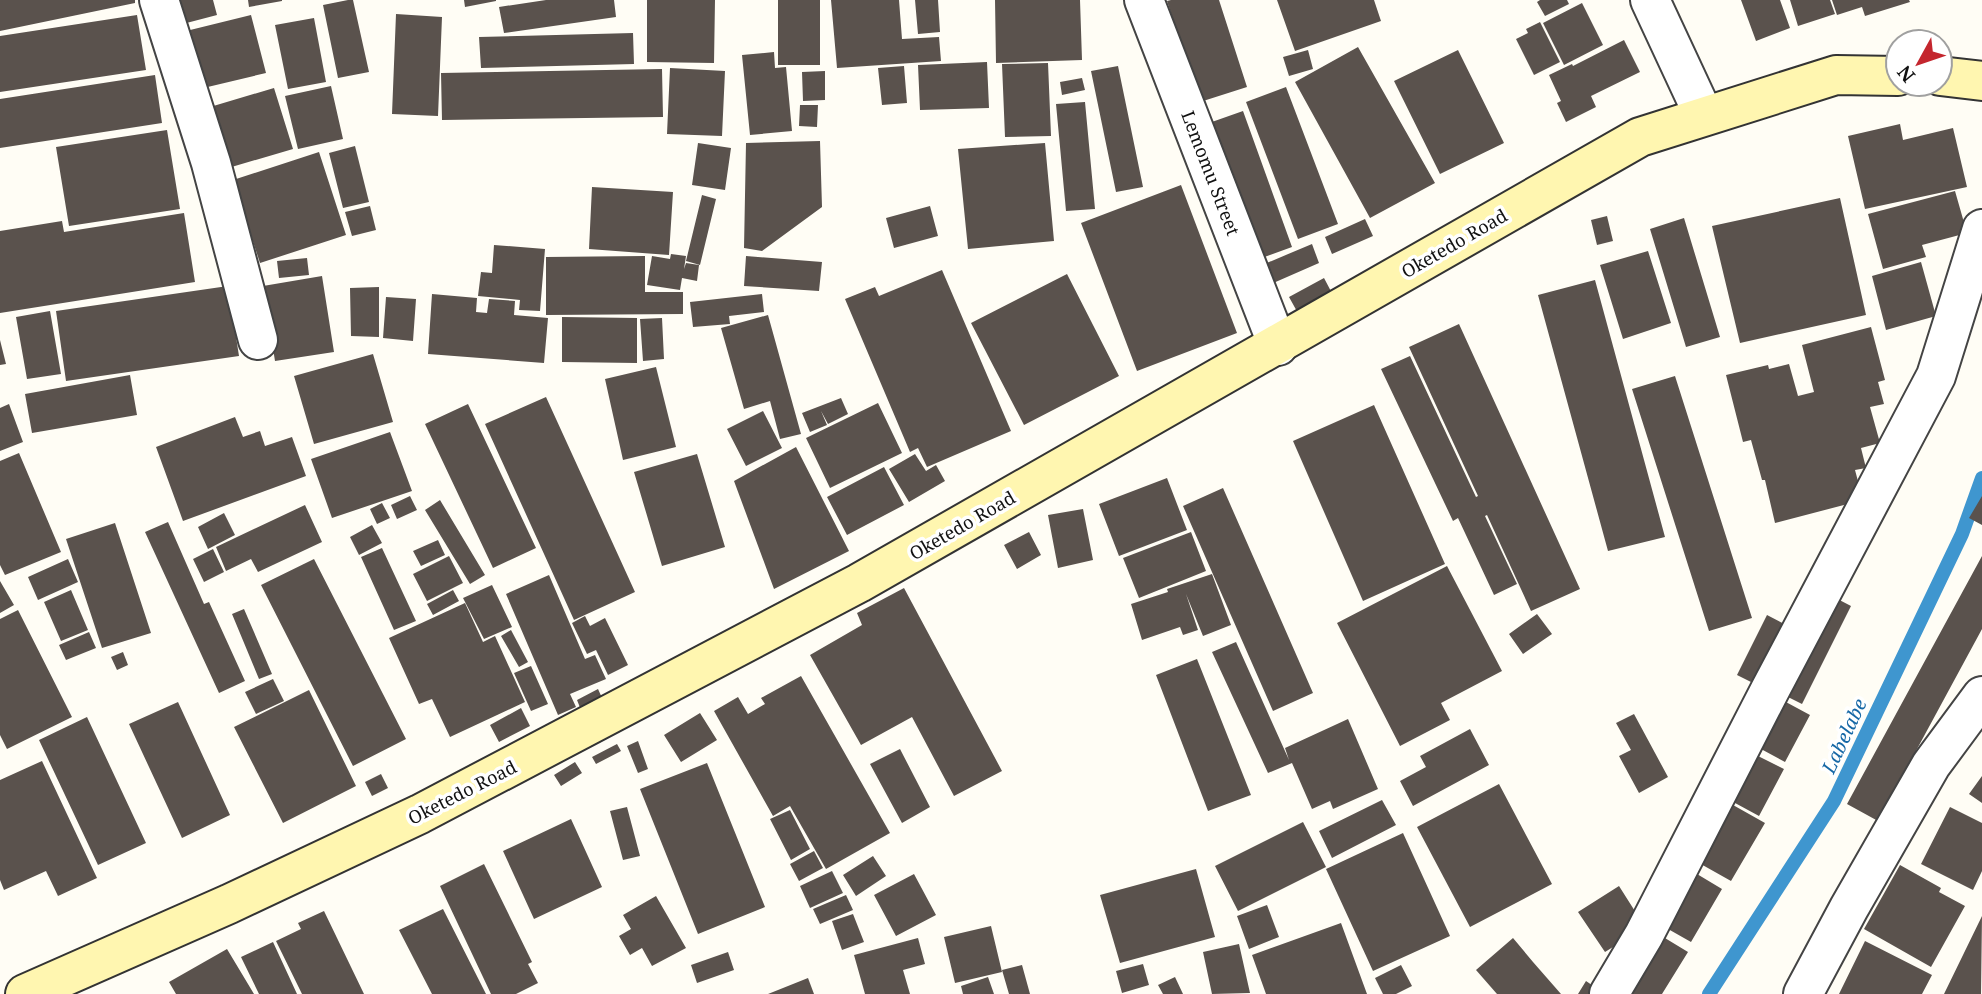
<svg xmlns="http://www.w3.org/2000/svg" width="1982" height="994" font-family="'Noto Serif',serif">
  <rect width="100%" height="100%" fill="#fffdf5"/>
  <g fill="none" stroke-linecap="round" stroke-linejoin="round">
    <path stroke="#3f96cf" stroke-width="14" d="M1709,994L1834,801L1962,534L1982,478"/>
  </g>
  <path fill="#5a524d" d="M0,0H135V3L0,31Z
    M168,0H213L217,15L175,26Z
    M248,0H282V1L249,7Z
    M348,0H353L369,72L338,78L323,5Z
    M464,0H496V1L465,7Z
    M546,0H614L616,17L504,33L499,7Z
    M647,0H715L714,63L647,62Z
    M778,0H820V65H778Z
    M831,0H899L902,39L939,37L941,61L837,68Z
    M915,0H938L940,32L918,34Z
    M995,0H1080L1082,60L996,63Z
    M1171,0H1219L1247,87L1200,102L1167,1Z
    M1277,0H1374L1381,21L1295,51Z
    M1540,0H1567L1569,4L1545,16L1537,2Z
    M1741,0H1780L1790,28L1756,41Z
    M1790,0H1830L1835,14L1798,26Z
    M1832,0H1909L1910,2L1865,16L1862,7L1837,15Z
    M1582,3L1603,45L1564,65L1543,23Z
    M396,14L442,17L438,116L392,114Z
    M137,15L146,70L0,92V36Z
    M251,15L266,73L195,90L182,32Z
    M314,18L326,82L288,89L275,25Z
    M1540,22L1560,62L1534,75L1516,39L1528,33L1526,29Z
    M633,33L634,64L481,68L479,37Z
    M1624,40L1640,72L1591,96L1596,107L1566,122L1557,103L1561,101L1549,75L1572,64L1573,66Z
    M1358,47L1435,183L1370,218L1295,82Z
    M1308,50L1313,69L1289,76L1283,57Z
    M1458,50L1504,143L1440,174L1394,81Z
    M774,52L775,68L786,67L792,131L750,135L742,55Z
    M987,62L989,108L920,110L918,65Z
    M1048,63L1051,136L1005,137L1002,64Z
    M904,66L907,103L882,105L878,68Z
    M1118,66L1143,187L1116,192L1091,71Z
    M670,68L725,71L722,136L667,134Z
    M662,69L663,117L442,120L441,73Z
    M825,71V100L803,101L802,72Z
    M155,75L162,123L0,148V99Z
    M1082,78L1085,90L1062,95L1060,82Z
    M331,86L343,139L298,149L285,96Z
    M1286,87L1338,224L1298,239L1246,102Z
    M274,88L293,149L218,171L200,110Z
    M1085,102L1095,209L1066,211L1056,104Z
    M800,105H818L817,127L799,126Z
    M1243,111L1292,247L1259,259L1209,123Z
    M1900,124L1903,140L1953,128L1967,187L1865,209L1848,136Z
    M167,130L180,209L69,226L56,147Z
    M820,141L822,207L762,251L744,248L746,143Z
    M698,143L731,148L725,190L692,185Z
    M1045,143L1054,241L968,249L958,149Z
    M355,146L369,202L343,208L329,153Z
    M319,152L346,235L260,263L233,180Z
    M1181,185L1237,333L1137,371L1081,223Z
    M592,187L673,192L669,255L589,249Z
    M1955,191L1967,233L1922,245L1926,257L1883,269L1868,214Z
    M702,195L716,199L700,265L686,261Z
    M1840,198L1866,315L1740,343L1712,226Z
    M370,206L376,230L352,236L345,212Z
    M930,206L938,236L894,248L886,218Z
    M184,213L195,282L0,313V231L62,221L64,232Z
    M1607,216L1613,241L1597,245L1591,220Z
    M1684,218L1720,337L1686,347L1650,229Z
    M1365,219L1373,236L1332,254L1325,237Z
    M1312,244L1319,263L1271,284L1262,265Z
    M494,245L545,249L540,311L519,310L520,300L478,296L481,272L492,273Z
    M1648,251L1671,323L1623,339L1600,265Z
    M671,254L686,256L684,269L686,263L699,265L697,281L682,278L680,290L647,285L652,256L670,259Z
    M645,256V292H683V314L546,315V257Z
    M746,256L822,262L819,291L744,286Z
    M307,258L309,275L279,278L277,261Z
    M1921,262L1936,316L1886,330L1872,276Z
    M942,270L1011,431L927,467L918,448L910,452L845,299L875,287L879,296Z
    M1067,274L1119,376L1024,425L971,323Z
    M322,276L334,352L275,361L263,286Z
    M1324,278L1334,297L1299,315L1289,297Z
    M1595,280L1665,537L1608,551L1538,295Z
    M228,286L239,356L66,381L56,311Z
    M379,287V337L351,336L350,288Z
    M432,294L477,298L476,312L487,313L489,299L515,301L514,315L548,318L544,363L428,354Z
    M762,294L764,312L729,316L730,324L693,327L690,302Z
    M386,297L416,299L413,341L383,338Z
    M50,311L61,374L27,379L16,317Z
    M768,315L801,434L780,439L770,401L744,409L721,328Z
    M562,317L637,318V363L562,362Z
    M662,318L664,359L643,361L640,319Z
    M1459,324L1580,589L1531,611L1487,515L1485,516L1517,584L1494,595L1458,518L1453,521L1381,369L1410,356L1476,497L1478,496L1409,347Z
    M1871,327L1885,380L1878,382L1884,404L1870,407L1880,443L1861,448L1866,468L1855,470L1863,500L1775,523L1765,480H1762L1751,440L1743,442L1726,375L1768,365L1769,369L1789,364L1798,396L1814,392L1802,345Z
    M0,340L6,364L0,365Z
    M373,354L393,422L314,444L294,376Z
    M656,367L676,447L623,460L605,379Z
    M130,375L137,415L32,433L25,394Z
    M1675,376L1752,618L1709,631L1632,389Z
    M546,397L635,592L574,620L485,424Z
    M841,398L848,414L828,424L821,411L827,425L810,432L802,413Z
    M878,403L902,453L830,488L806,438Z
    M9,404L23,442L0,451V408Z
    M468,404L536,548L493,568L425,424Z
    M1374,405L1445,564L1363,601L1293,441Z
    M763,411L782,448L746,466L727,429Z
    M235,417L243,437L260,431L265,446L292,437L306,476L183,521L156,447Z
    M390,432L412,491L332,518L311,459Z
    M796,447L849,551L774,589L734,481Z
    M19,453L61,552L5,575L0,565V461Z
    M697,454L725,547L662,566L634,472Z
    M915,454L926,471L936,465L945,481L909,502L889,469Z
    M884,467L904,505L847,535L827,497Z
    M1167,478L1187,530L1119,556L1099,504Z
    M1223,488L1313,693L1273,711L1183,506Z
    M410,496L417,510L397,519L391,505Z
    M1982,496V525L1969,518Z
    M440,500L485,575L470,584L425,510Z
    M382,503L390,518L377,524L370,509Z
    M305,505L322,542L258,572L251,559L226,571L216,547Z
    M1083,509L1093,560L1058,568L1048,515Z
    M224,513L235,535L208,549L198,527Z
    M168,522L204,604L209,602L245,681L219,693L145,532Z
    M115,523L151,633L102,648L66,539Z
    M372,525L382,543L359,555L350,537Z
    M1029,532L1041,555L1017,569L1004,545Z
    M1191,532L1206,571L1139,598L1123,558Z
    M438,540L445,555L421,566L413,551Z
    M382,548L416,621L394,630L361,557Z
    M213,549L224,572L204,582L193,559Z
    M449,556L463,583L427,601L413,574Z
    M1982,556V629L1878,821L1847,804Z
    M68,559L78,582L38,600L28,577Z
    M314,559L406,739L353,766L261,585Z
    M1447,566L1502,671L1441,703L1450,720L1400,746L1337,623Z
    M1212,574L1231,625L1203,636L1186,594L1198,630L1183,635L1180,627L1142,640L1131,604L1168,592L1167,589Z
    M549,575L585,659L595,655L606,679L570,694L576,707L558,715L506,594Z
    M0,581L14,605L0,613Z
    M492,585L512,627L484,639L463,598Z
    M904,588L1002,771L954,796L912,717L861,745L810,655L862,625L857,613Z
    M71,590L88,630L61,641L44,602Z
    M453,590L459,601L433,615L427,604Z
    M1824,592L1851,606L1802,704L1776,691Z
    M465,603L483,642L495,636L525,702L450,737L432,699L419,704L389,638Z
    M244,609L272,674L259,679L232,614Z
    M18,610L72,717L7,749L0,735V619Z
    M1537,614L1552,634L1523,654L1509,634Z
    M1767,615L1792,628L1763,688L1737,675Z
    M585,616L590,626L605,618L628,665L608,675L596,650L587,654L572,623Z
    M511,630L528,662L519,667L501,636Z
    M89,632L96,648L66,660L59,645Z
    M1236,642L1289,760L1285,748L1348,719L1378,789L1333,809L1330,801L1312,809L1292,763L1268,773L1212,652Z
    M123,652L128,665L117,670L111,657Z
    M1197,659L1251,795L1208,811L1156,675Z
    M531,666L548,704L531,711L514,673Z
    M801,676L890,833L826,869L790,806L773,816L714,711L738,697L748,714L765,704L761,698Z
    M273,679L284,701L256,714L245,692Z
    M598,689L603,700L581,710L577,700Z
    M309,690L356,786L283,823L234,727Z
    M1773,695L1810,715L1785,762L1748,742Z
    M178,702L230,815L182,838L129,724Z
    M521,708L530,726L499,742L490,725Z
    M700,713L717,740L681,762L664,735Z
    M1634,714L1668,777L1639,793L1619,756L1631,750L1616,723Z
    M87,717L146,843L98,865L39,740Z
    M1470,729L1489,765L1413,806L1400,781L1426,767L1420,756Z
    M638,741L648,769L638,773L627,746Z
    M617,744L621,751L596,764L592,757Z
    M900,749L930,807L902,823L870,764Z
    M1748,751L1784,769L1759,816L1724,797Z
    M42,761L97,878L58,896L46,871L4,890L0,880V780Z
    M575,762L582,773L561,786L554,775Z
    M707,763L765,907L698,934L640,789Z
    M381,774L388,788L372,796L365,782Z
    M1982,776V803L1969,794Z
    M1499,784L1552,884L1470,927L1417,827Z
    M1382,800L1396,825L1332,858L1319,831Z
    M1733,805L1765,823L1731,881L1699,863Z
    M627,807L640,856L623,860L610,811Z
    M1950,807L1982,823V871L1973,890L1921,864Z
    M790,810L810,849L791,860L770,819Z
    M571,819L602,887L534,919L503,851Z
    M1303,822L1326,867L1238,911L1215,866Z
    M1403,833L1450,936L1373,971L1326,869Z
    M814,851L823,868L799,881L790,864Z
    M873,856L886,876L856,896L843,875Z
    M484,864L532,962L528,964L538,983L516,994H491L440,886Z
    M1900,865L1941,888L1939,892L1965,906L1931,967L1864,929Z
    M1196,869L1215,937L1120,963L1100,895Z
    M832,871L843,893L810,908L800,886Z
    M1692,871L1722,889L1691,942L1661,925Z
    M914,874L936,915L896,936L874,895Z
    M1619,886L1645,927L1605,952L1578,912Z
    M846,895L853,910L820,924L813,909Z
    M656,896L686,948L652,966L642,948L630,955L619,936L631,929L623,915Z
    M1267,905L1279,937L1249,949L1237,916Z
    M443,909L486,994H432L399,930Z
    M324,911L364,994H302L276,941L301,929L298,923Z
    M853,914L864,942L842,950L832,921Z
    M1982,916L1981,994H1944Z
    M1341,923L1367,994H1266L1252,955Z
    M991,926L1002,972L955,983L944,937Z
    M1655,932L1688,952L1662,994H1617Z
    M918,938L925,964L903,970L910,994H865L854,955Z
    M1513,938L1533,962L1561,994H1497L1476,970Z
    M1865,941L1932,975L1922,994H1839Z
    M273,942L297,994H259L241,957Z
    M1239,944L1250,993L1212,994L1203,952Z
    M227,949L254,994H176L169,982Z
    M728,952L734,970L697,983L691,965Z
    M1143,964L1149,985L1122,993L1116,971Z
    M1022,965L1030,994H1009L1002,970Z
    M1401,965L1412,986L1396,994H1383L1375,978Z
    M988,977L994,994H963L961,986Z
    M1175,977L1183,994H1163L1158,985Z
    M808,978L814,994H768Z
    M1586,981L1602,992L1601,994H1578Z"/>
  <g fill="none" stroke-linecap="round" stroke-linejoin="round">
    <defs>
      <path id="street" d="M159,0L211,163L258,340
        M1144,0L1278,346
        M1650,0L1704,116
        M1609,994L1644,935L1770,690L1936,376L1982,229
        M1803,994L1849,908L1931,765L1982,696"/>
      <path id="secondary" d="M1940,76L1982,81
        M25,994L229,904L420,814L859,583L1640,137L1836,75L1898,76"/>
    </defs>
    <use href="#street" stroke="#444" stroke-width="42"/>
    <use href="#secondary" stroke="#333" stroke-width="42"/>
    <use href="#street" stroke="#fff" stroke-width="38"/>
    <use href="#secondary" stroke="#fff6b0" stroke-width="38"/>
  </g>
  <g text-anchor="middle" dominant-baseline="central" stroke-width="7" stroke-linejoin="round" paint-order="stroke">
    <g font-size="18" fill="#111" stroke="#fff">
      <text transform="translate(1211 173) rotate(69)">Lemomu Street</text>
      <text transform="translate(1454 243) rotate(-30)">Oketedo Road</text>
      <text transform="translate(962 525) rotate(-30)">Oketedo Road</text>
      <text transform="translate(462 792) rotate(-27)">Oketedo Road</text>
    </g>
    <g font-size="19" font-style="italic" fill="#1768a6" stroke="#fff">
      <text transform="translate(1844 736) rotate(-65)">Labelabe</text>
    </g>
  </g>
  <g transform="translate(1919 63) rotate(230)"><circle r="33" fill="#ffffff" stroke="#a0a0a0" stroke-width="2"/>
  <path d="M0-5L12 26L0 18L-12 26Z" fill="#c4262e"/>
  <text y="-10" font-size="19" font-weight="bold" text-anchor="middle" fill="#111111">N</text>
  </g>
</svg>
